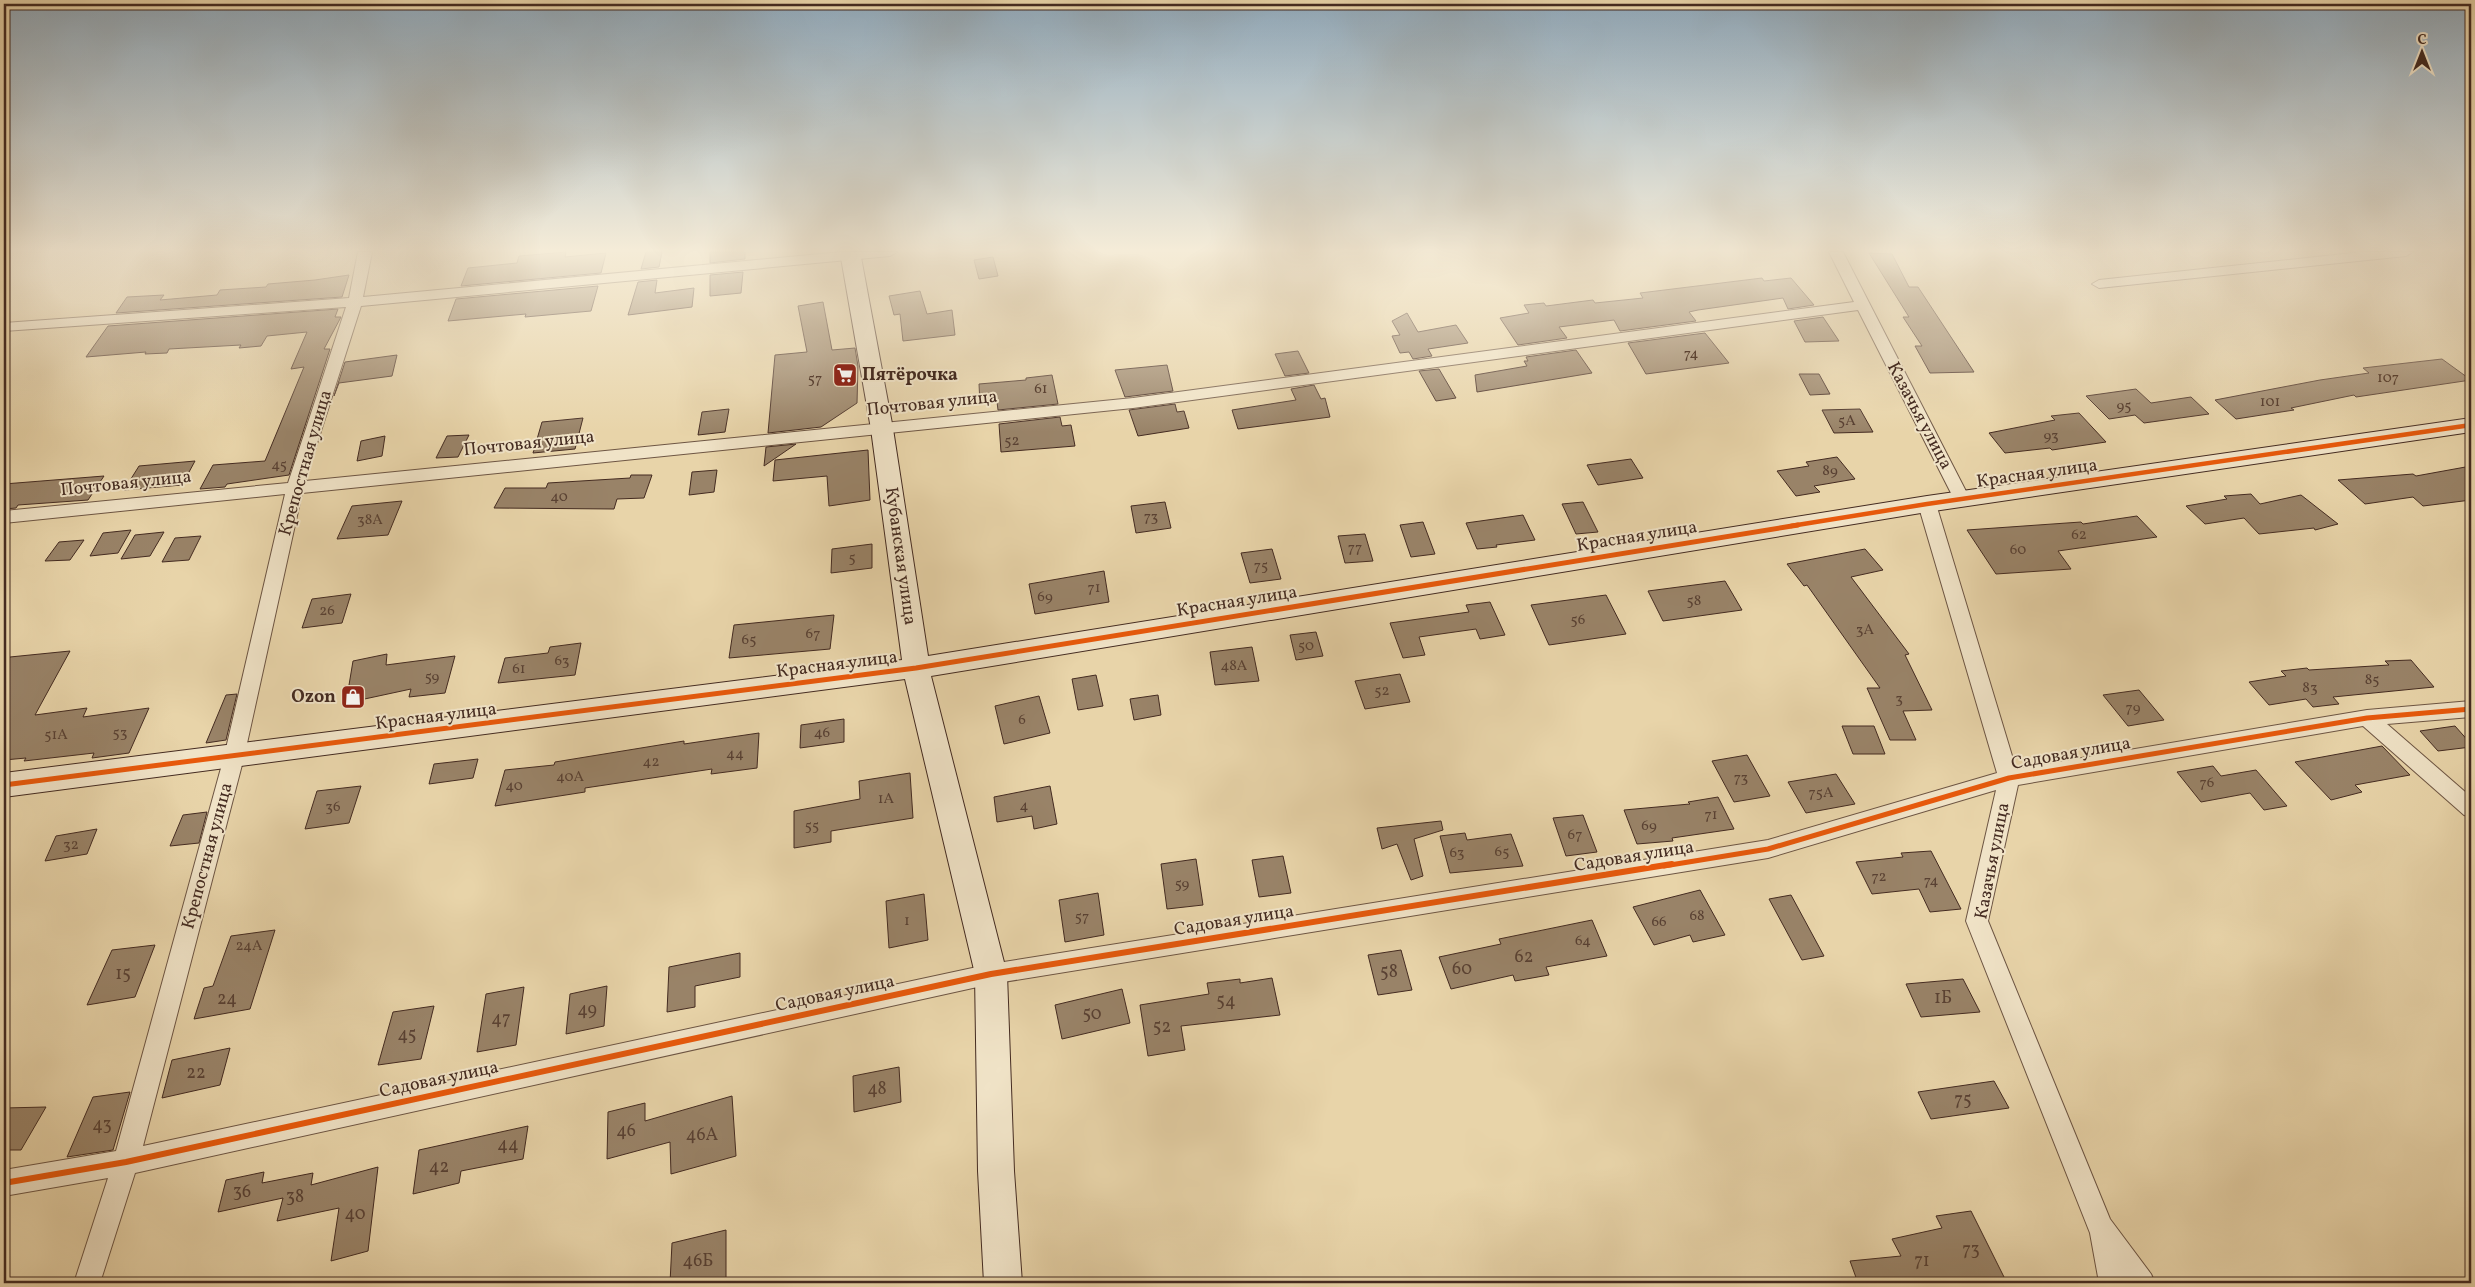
<svg xmlns="http://www.w3.org/2000/svg" width="2475" height="1287" font-family="Vollkorn,serif">
  <rect width="100%" height="100%" fill="#e8d4a9"/>
  <filter id="stains"><feTurbulence type="fractalNoise" baseFrequency=".004" numOctaves="4"/><feColorMatrix values="0 0 0 0 .2 0 0 0 0 .09 0 0 0 0 .02 0 0 0 .5 -.17"/></filter>
  <radialGradient id="worn" r=".72"><stop offset=".6" stop-color="#630" stop-opacity="0"/><stop offset="1" stop-color="#630" stop-opacity=".3"/></radialGradient>
  <path fill="#998368" stroke="#442b21" d="M566,252L565,257L606,253L601,273L461,286L468,268L517,263L519,256Z
    M646,252H662L659,267L641,269Z
    M710,252H745V259L710,263Z
    M1869,253L1892,254L1909,287H1918L1974,372L1930,373L1915,346H1922L1903,317H1909Z
    M993,257L998,276L979,279L974,260Z
    M743,272L741,293L710,296V275Z
    M349,275L342,297L116,313L127,297L164,295L160,300L217,295L220,290L266,287L268,284L315,280Z
    M1762,278L1764,281L1791,278L1814,305L1788,309L1783,298L1698,310L1689,312L1696,321L1620,331L1614,320L1559,327L1567,338L1518,345L1500,318L1529,313L1524,305L1544,303L1546,306L1593,300L1595,303L1643,298L1640,293Z
    M657,280L655,293L694,288L692,307L628,315L638,282Z
    M598,286L591,311L525,317L526,314L448,321L456,299Z
    M920,291L927,314L952,310L955,335L903,341L900,314L894,315L889,296Z
    M823,302L832,350L855,348L858,366L857,403L821,427L768,433L775,355L807,352L798,306Z
    M338,309L335,317H341L324,349H330L289,475L227,484L225,487L200,489L213,465L265,461L304,367L291,369L307,332L267,336L261,346L239,348L241,345L169,349L167,353L145,354L146,352L86,357L108,326Z
    M1407,313L1418,332L1456,325L1468,343L1428,349L1432,356L1413,359L1409,352L1400,353L1392,336L1400,335L1392,321Z
    M1823,317L1839,341L1805,342L1794,321Z
    M1705,333L1729,363L1646,374L1628,343Z
    M1576,350L1592,373L1477,392L1475,375L1527,366L1524,361H1528L1526,357Z
    M1298,351L1309,373L1285,376L1275,354Z
    M397,355L392,376L339,383L334,396L345,362Z
    M2442,359L2471,380L2356,397L2354,395L2291,408L2294,410L2236,419L2215,400L2320,380L2369,373L2363,368Z
    M1167,365L1173,391L1125,397L1115,370Z
    M1439,369L1456,398L1436,401L1419,371Z
    M1799,374H1819L1830,394L1810,395Z
    M1052,375L1058,404L998,410L997,402L980,404L979,384L1026,380V378Z
    M1314,385L1321,399L1325,398L1330,417L1238,429L1232,410L1296,400L1291,389Z
    M2136,389L2151,403L2191,397L2209,414L2144,423L2135,415L2109,419L2086,396Z
    M1175,404L1177,412L1184,411L1189,428L1138,436L1129,410Z
    M729,409L725,432L698,435L702,412Z
    M1860,409L1873,432L1834,433L1822,410Z
    M2079,413L2106,442L2052,450L2050,448L2005,453L1989,433L2055,420L2051,416Z
    M1060,417L1062,426L1071,425L1075,446L1001,452L999,424Z
    M583,418L575,449L533,453L542,422Z
    M469,435L458,457L436,458L447,436Z
    M385,436L382,456L357,461L361,441Z
    M796,444L764,466L766,447Z
    M868,450L870,500L829,506L827,476L773,481L775,460Z
    M1837,457L1855,479L1814,486L1820,492L1796,496L1777,471L1809,466L1806,462Z
    M1631,459L1643,478L1598,485L1587,465Z
    M195,461L182,485L124,490L139,466Z
    M2471,466V500L2423,506L2413,497L2365,504L2338,480L2413,474L2416,476Z
    M717,470L714,492L689,495L692,472Z
    M631,475H652L644,498L617,499L614,509L494,508L505,488H546L548,483L630,478Z
    M104,476L88,500L18,505L16,508L4,509V484Z
    M2251,494L2260,504L2301,495L2338,524L2315,530L2314,528L2259,534L2244,518L2205,524L2186,506L2227,499L2224,496Z
    M402,501L388,535L337,539L352,506Z
    M1165,502L1171,528L1136,533L1131,506Z
    M1583,502L1598,532L1576,534L1562,504Z
    M1523,515L1535,540L1496,545L1497,547L1477,549L1466,523Z
    M2137,516L2157,537L2058,551L2071,569L1996,574L1967,530L2081,522L2083,524Z
    M1423,522L1435,554L1411,557L1400,525Z
    M131,530L118,553L90,556L103,533Z
    M164,532L150,556L121,559L135,535Z
    M1365,534L1373,561L1345,563L1338,536Z
    M201,536L189,560L162,562L175,538Z
    M84,540L70,560L45,561L59,542Z
    M872,544V568L831,573L832,549Z
    M1272,549L1281,579L1250,583L1241,553Z
    M1865,549L1883,570L1851,577L1909,654L1905,655L1932,710L1903,711L1916,740H1890L1867,688H1880L1807,585L1804,586L1787,564Z
    M1104,571L1109,602L1035,614L1029,584Z
    M1725,581L1742,610L1663,621L1648,591Z
    M351,594L342,623L302,628L312,599Z
    M1606,595L1626,634L1549,645L1531,605Z
    M1490,602L1505,635L1480,639L1476,629L1419,637L1425,655L1403,658L1390,623L1469,612L1466,605Z
    M834,615L830,649L729,658L734,625Z
    M1316,632L1323,656L1296,660L1290,635Z
    M581,643L575,675L498,683L505,658L548,653L550,647Z
    M1252,647L1259,681L1215,685L1210,652Z
    M70,651L35,715L87,708L83,717L149,708L129,753L92,758L94,753L24,761L26,758L4,760V668L10,657Z
    M387,654L386,665L455,656L445,693L409,697L411,689L346,703L353,661Z
    M2411,660L2434,687L2333,697L2339,704L2313,707L2306,699L2269,705L2249,682L2286,676L2281,671L2307,668L2309,670L2389,665L2385,661Z
    M1400,674L1410,702L1365,709L1355,681Z
    M1096,675L1103,706L1078,710L1072,679Z
    M2139,690L2164,720L2128,726L2103,695Z
    M237,694L226,740L206,743L226,695Z
    M1158,695L1161,715L1134,720L1130,699Z
    M1039,696L1050,733L1004,744L995,706Z
    M844,719V742L800,748L801,725Z
    M1842,726H1874L1885,754H1853Z
    M2455,726L2471,744V747L2438,751L2420,731Z
    M759,733L757,768L711,774L712,769L585,788V792L495,806L505,770L554,765L555,762L684,741V744Z
    M2382,746L2410,775L2355,785L2362,792L2331,800L2295,762Z
    M1747,755L1770,796L1734,802L1712,761Z
    M478,759L473,778L429,784L434,764Z
    M2213,766L2221,776L2256,770L2287,806L2264,810L2250,793L2201,802L2177,772Z
    M910,773L913,818L831,831V842L794,848V811L860,799L859,781Z
    M1836,774L1855,804L1806,813L1788,782Z
    M361,786L349,823L305,829L317,791Z
    M1050,786L1057,824L1034,829L1032,816L997,822L994,797Z
    M1718,797L1734,829L1672,838L1673,841L1637,844L1624,810L1690,804L1688,802Z
    M207,812L199,843L170,846L183,815Z
    M1583,815L1597,852L1566,856L1553,818Z
    M1441,821L1443,830L1414,839L1423,876L1411,880L1397,844L1382,849L1377,828Z
    M97,829L87,854L45,861L56,836Z
    M1465,833L1467,840L1511,834L1523,866L1450,873L1440,836Z
    M1931,851L1961,909L1930,912L1919,889L1872,894L1856,862L1903,857L1901,853Z
    M1283,856L1291,893L1259,897L1252,860Z
    M1196,859L1203,905L1167,909L1161,864Z
    M1700,890L1725,935L1693,942L1690,935L1654,945L1633,907Z
    M1098,893L1104,935L1065,942L1059,900Z
    M924,894L928,940L889,948L886,901Z
    M1791,895L1824,956L1802,960L1769,899Z
    M1592,920L1607,956L1546,967L1549,975L1515,981L1513,975L1451,989L1439,957L1501,944L1499,939Z
    M275,930L250,1009L194,1019L204,988L213,986L231,936Z
    M155,945L135,997L87,1005L112,950Z
    M1401,950L1412,990L1378,995L1368,955Z
    M740,953V977L695,986V1007L667,1012L669,967Z
    M1272,978L1280,1015L1181,1026L1185,1050L1148,1056L1140,1005L1209,994L1207,983L1240,979V983Z
    M1963,979L1980,1012L1921,1017L1906,984Z
    M607,986L604,1026L566,1034L570,994Z
    M524,987L516,1045L477,1052L486,994Z
    M1122,989L1130,1023L1062,1039L1055,1005Z
    M434,1006L421,1059L378,1065L393,1012Z
    M230,1048L220,1085L162,1098L172,1060Z
    M899,1067L901,1102L854,1112L853,1076Z
    M1994,1081L2009,1108L1931,1119L1918,1092Z
    M130,1092L113,1150L67,1157L93,1097Z
    M732,1096L736,1156L671,1174L670,1142L607,1159L608,1112L645,1103V1121Z
    M46,1107L21,1150H4V1108Z
    M528,1126L523,1159L461,1171L459,1183L413,1194L419,1150Z
    M378,1167L368,1251L331,1261L339,1208L277,1221L283,1198L218,1212L226,1180L264,1172L262,1183L313,1173L311,1185Z
    M1971,1211L2007,1283H1858L1850,1261L1901,1256L1892,1239L1942,1228L1936,1216Z
    M726,1230V1279L706,1283H670L672,1243Z"/>
  <g fill="none" stroke-linecap="round" stroke-linejoin="round">
    <defs>
      <path id="street" d="M358,252H372L363,297L842,252H897L890,256L361,306L305,481L1133,398L1854,302L1829,252H1843L1970,499L1968,503H1956L1954,499L1858,310L1133,408L302,493L244,757L143,1146L991,964L1768,840L1997,773L1918,504L1921,500H1933L1936,504L2016,769L2367,710L2471,701V717L2387,724L2471,797V817L2464,815L2363,726L2018,785L1988,921L2110,1219L2151,1274L2155,1283H2096L2098,1277L2090,1233L1966,921L1996,790L1768,858L991,984L135,1173L100,1283H74L108,1178L4,1196V1170L116,1151L224,757L285,494L4,523V511L288,483L346,307L4,331V323L349,298Z
        M2363,252H2413L2406,256L2099,288L2092,284L2099,280Z"/>
      <path id="secondary" d="M840,252H860L893,429L928,656L1927,496L2471,418V432L1927,512L931,676L1007,974L1014,1171L1022,1283H984L978,1171L975,974L905,679L4,797V773L902,660L871,429Z"/>
    </defs>
    <use href="#street" stroke="#6d5543" stroke-width="2"/>
    <use href="#secondary" stroke="#442b21" stroke-width="2"/>
    <use href="#street" fill="#f0e3c7" fill-rule="evenodd"/>
    <use href="#secondary" fill="#f0e3c7" fill-rule="evenodd"/>
    <defs>
      <path id="cycleway-far2" d="M1791,526L1927,504L2471,425"/>
      <path id="cycleway-far1" d="M4,785L916,668L1798,525
        M1664,866L1768,849L2009,778L2367,718L2471,709"/>
      <path id="cycleway" d="M4,1183L126,1162L991,974L1672,864"/>
    </defs>
    <use href="#cycleway-far2" stroke="#f0e3c7" stroke-width="7"/>
    <use href="#cycleway-far1" stroke="#f0e3c7" stroke-width="8"/>
    <use href="#cycleway" stroke="#f0e3c7" stroke-width="9"/>
    <use href="#cycleway-far2" stroke="#e8590c" stroke-width="4.5"/>
    <use href="#cycleway-far1" stroke="#e8590c" stroke-width="5"/>
    <use href="#cycleway" stroke="#e8590c" stroke-width="6"/>
  </g>
  <linearGradient id="sky" x2="0" y2="1"><stop stop-color="#91aabc"/><stop offset="0.58" stop-color="#f5ecd8"/><stop offset="1" stop-color="#f5ecd8" stop-opacity="0"/></linearGradient>
  <rect width="2475" height="432" fill="url(#sky)"/>
  <defs>
    <symbol id="supermarket-square" viewBox="-11 -11 22 22"><rect x="-9" y="-9" width="18" height="18" rx="4" fill="#8f2418" stroke="#f0e3c7"/><path d="M-6-5.5h2.5l.6 2H6L4.5 2H-2.5L-4.4-4H-6ZM-1.5 3.2a1.3 1.3 0 1 0 .1 0ZM3 3.2a1.3 1.3 0 1 0 .1 0Z" fill="#fff"/></symbol>
    <symbol id="shop-square" viewBox="-11 -11 22 22"><rect x="-9" y="-9" width="18" height="18" rx="4" fill="#8f2418" stroke="#f0e3c7"/><path d="M-5-2.5h2.3a2.7 3.5 0 0 1 5.4 0H5L5.5 6h-11ZM-1.5-2.5h3a1.5 2.3 0 0 0-3 0Z" fill="#fff"/></symbol>
  </defs>
  <g fill-rule="evenodd">
    <use href="#supermarket-square" x="831" y="361" width="28" height="28"/>
    <use href="#shop-square" x="339" y="683" width="28" height="28"/>
  </g>
  <g text-anchor="middle" dominant-baseline="central" stroke-width="4" stroke-linejoin="round" paint-order="stroke">
    <g font-size="15" fill="#594133">
      <text x="1691" y="354">74</text>
      <text x="2388" y="378">107</text>
      <text x="815" y="379">57</text>
      <text x="1041" y="389">61</text>
      <text x="2270" y="402">101</text>
      <text x="2124" y="406">95</text>
      <text x="1847" y="421">5А</text>
      <text x="2051" y="436">93</text>
      <text x="1012" y="441">52</text>
      <text x="279" y="465">45</text>
      <text x="1830" y="471">89</text>
      <text x="559" y="497">40</text>
      <text x="1151" y="517">73</text>
      <text x="370" y="520">38А</text>
      <text x="2079" y="535">62</text>
      <text x="1355" y="548">77</text>
      <text x="2018" y="550">60</text>
      <text x="852" y="558">5</text>
      <text x="1261" y="566">75</text>
      <text x="1094" y="588">71</text>
      <text x="1045" y="597">69</text>
      <text x="1694" y="601">58</text>
      <text x="327" y="611">26</text>
      <text x="1578" y="620">56</text>
      <text x="1865" y="630">3А</text>
      <text x="813" y="634">67</text>
      <text x="749" y="640">65</text>
      <text x="1306" y="646">50</text>
      <text x="562" y="661">63</text>
      <text x="1234" y="666">48А</text>
      <text x="519" y="669">61</text>
      <text x="432" y="677">59</text>
      <text x="2372" y="680">85</text>
      <text x="2310" y="688">83</text>
      <text x="1382" y="691">52</text>
      <text x="1899" y="699">3</text>
      <text x="2133" y="708">79</text>
      <text x="1022" y="720">6</text>
      <text x="120" y="733">53</text>
      <text x="822" y="733">46</text>
      <text x="56" y="735">51А</text>
      <text x="735" y="754">44</text>
      <text x="651" y="762">42</text>
      <text x="570" y="777">40А</text>
      <text x="1741" y="778">73</text>
      <text x="2207" y="783">76</text>
      <text x="514" y="786">40</text>
      <text x="1821" y="793">75А</text>
      <text x="886" y="799">1А</text>
      <text x="1024" y="806">4</text>
      <text x="333" y="807">36</text>
      <text x="1711" y="815">71</text>
      <text x="812" y="826">55</text>
      <text x="1649" y="826">69</text>
      <text x="1575" y="835">67</text>
      <text x="71" y="845">32</text>
      <text x="1502" y="852">65</text>
      <text x="1457" y="853">63</text>
      <text x="1879" y="877">72</text>
      <text x="1931" y="881">74</text>
      <text x="1182" y="884">59</text>
      <text x="1697" y="916">68</text>
      <text x="1082" y="917">57</text>
      <text x="907" y="921">1</text>
      <text x="1659" y="922">66</text>
      <text x="1583" y="941">64</text>
      <text x="249" y="946">24А</text>
    </g>
    <g font-size="18" font-weight="bold" fill="#442b21" stroke="#f0e3c7" text-anchor="start">
      <text x="862" y="375">Пятёрочка</text>
      <text x="336" y="697" text-anchor="end">Ozon</text>
    </g>
    <g font-size="18" fill="#442b21" stroke="#f0e3c7">
      <text transform="translate(932 404) rotate(-6)">Почтовая улица</text>
      <text transform="translate(1919 416) rotate(62)">Казачья улица</text>
      <text transform="translate(529 444) rotate(-6)">Почтовая улица</text>
      <text transform="translate(306 463) rotate(-74)">Крепостная улица</text>
      <text transform="translate(2037 474) rotate(-8)">Красная улица</text>
      <text transform="translate(126 484) rotate(-6)">Почтовая улица</text>
      <text transform="translate(1637 537) rotate(-9)">Красная улица</text>
      <text transform="translate(900 556) rotate(82)">Кубанская улица</text>
      <text transform="translate(1237 602) rotate(-9)">Красная улица</text>
      <text transform="translate(837 665) rotate(-7)">Красная улица</text>
      <text transform="translate(436 717) rotate(-7)">Красная улица</text>
      <text transform="translate(2071 754) rotate(-10)">Садовая улица</text>
      <text transform="translate(208 856) rotate(-75)">Крепостная улица</text>
      <text transform="translate(1634 857) rotate(-9)">Садовая улица</text>
      <text transform="translate(1993 861) rotate(-79)">Казачья улица</text>
      <text transform="translate(1234 921) rotate(-9)">Садовая улица</text>
      <text transform="translate(835 994) rotate(-12)">Садовая улица</text>
      <text transform="translate(439 1080) rotate(-12)">Садовая улица</text>
    </g>
    <g font-size="18" fill="#594133">
      <text x="1524" y="957">62</text>
      <text x="1462" y="969">60</text>
      <text x="1389" y="972">58</text>
      <text x="123" y="974">15</text>
      <text x="1943" y="998">1Б</text>
      <text x="227" y="999">24</text>
      <text x="1226" y="1001">54</text>
      <text x="587" y="1010">49</text>
      <text x="1092" y="1014">50</text>
      <text x="501" y="1019">47</text>
      <text x="1162" y="1027">52</text>
      <text x="407" y="1035">45</text>
      <text x="196" y="1073">22</text>
      <text x="877" y="1089">48</text>
      <text x="1963" y="1100">75</text>
      <text x="102" y="1125">43</text>
      <text x="626" y="1131">46</text>
      <text x="702" y="1135">46А</text>
      <text x="508" y="1145">44</text>
      <text x="439" y="1167">42</text>
      <text x="242" y="1192">36</text>
      <text x="295" y="1197">38</text>
      <text x="355" y="1214">40</text>
      <text x="1971" y="1250">73</text>
      <text x="698" y="1261">46Б</text>
      <text x="1922" y="1261">71</text>
    </g>
  </g>
  <rect width="2475" height="1287" fill="none" stroke="#e8d4a9" stroke-width="20"/>
  <rect x="5" y="5" width="2465" height="1277" fill="none" stroke="#442b21" stroke-width="2.5"/>
  <rect x="10" y="10" width="2455" height="1267" fill="none" stroke="#442b21"/>
  <g transform="translate(2422 52)" stroke="#f0e3c7" stroke-width="4" paint-order="stroke">
  <path d="M0-4L9 19L0 12L-9 19Z" fill="#442b21"/>
  <text y="-8" font-size="14" font-weight="bold" text-anchor="middle" fill="#442b21">С</text>
  </g>
  <rect width="100%" height="100%" filter="url(#stains)"/>
  <rect width="100%" height="100%" fill="url(#worn)"/>
</svg>
